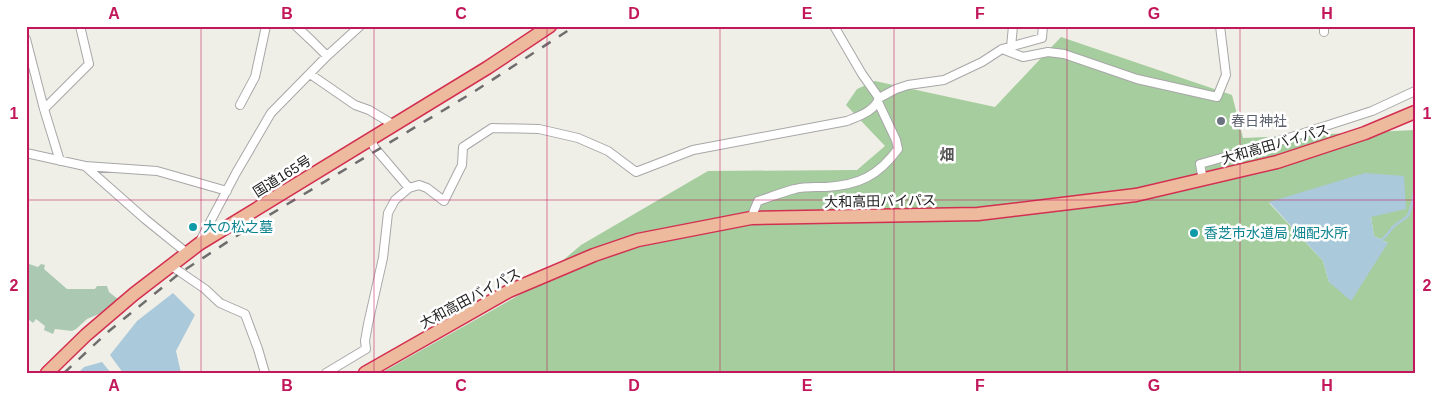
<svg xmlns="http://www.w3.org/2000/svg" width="1441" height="399" font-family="Helvetica,'Noto Sans JP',sans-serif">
  <rect width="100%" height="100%" fill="#f0efe7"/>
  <path fill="#a5cd9e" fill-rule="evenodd" d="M1061,37L1232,95L1243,138L1415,130V373H381L528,290L581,245L708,171L857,170L885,146L846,105L857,89L875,81L995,107ZM1269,203L1371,217L1374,236L1388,243L1329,282L1323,261Z"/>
  <path fill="#aac8b2" d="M26,263L38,267L41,264L45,265L44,269L67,289H95L97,286H107L109,292L118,299L99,314L87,319L76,329L72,331L55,329L53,334L44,330L45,326L36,319L33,323L26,317Z"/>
  <path fill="#aac9db" d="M1365,173L1404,176L1406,209L1371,217L1374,236L1388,243L1351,301L1329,282L1323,261L1269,202Z
    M173,293L195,315L176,351L181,373H123L110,355L137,321Z
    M102,362L111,373H78L84,367Z"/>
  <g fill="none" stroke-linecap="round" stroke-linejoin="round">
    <path stroke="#aac9db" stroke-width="2.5" d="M1380,240L1384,238L1394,226L1408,216L1412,204L1415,186"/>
    <defs>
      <path id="minor" d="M296,26L313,42L327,56
        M834,26L862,74L879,98
        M1324,32V26
        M26,39L44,109L60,161
        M1011,47L1013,26
        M1002,49L1042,38L1043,26
        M310,74L355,105L369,110L394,125
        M240,105L255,77L266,26
        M44,109L89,64L80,26
        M371,139L374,147L409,188
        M26,153L85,166
        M1203,180L1200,164L1264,146L1372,111L1415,91
        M751,218L758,201C770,197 783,192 795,189C805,186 816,187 826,187C859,185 878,176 898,149L896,140L878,102
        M200,241L236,173L271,113L327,56L360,26
        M187,253L145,219L85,166L157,171L227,191
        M170,265L205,289L220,303L245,314L258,349L265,373
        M326,373L366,349L365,341L368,324L383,258L388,213L395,200L409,188L419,185L427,188L444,201L462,165L463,147L492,128L539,129L578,138L608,151L636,172L693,150L847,121C859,116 875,111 879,98L896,89L908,85L944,80L982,62L1002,49L1023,57L1048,52L1064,54L1137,79L1217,97L1226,75L1220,26"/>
      <path id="trunk" d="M47,373L86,335L134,294L199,244L487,68L550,26
        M365,373L509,291L594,255L638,240L751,218L978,214L1136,195L1277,162L1365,133L1415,112"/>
    </defs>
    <use href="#minor" stroke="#a7a7a7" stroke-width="10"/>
    <use href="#trunk" stroke="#d33051" stroke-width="15"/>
    <use href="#minor" stroke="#fff" stroke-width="8"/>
    <use href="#trunk" stroke="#eeba9e" stroke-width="12"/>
    <path stroke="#6e6e6e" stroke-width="2.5" stroke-dasharray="10 10" stroke-linecap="butt" d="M64,373L109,331L180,273L261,220L472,93L575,26"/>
  </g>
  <path fill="none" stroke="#c2185b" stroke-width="1" stroke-opacity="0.55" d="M201,26V373M374,26V373M547,26V373M720,26V373M894,26V373M1067,26V373M1240,26V373M26,200H1415"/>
  <circle fill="#6b7280" stroke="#fff" stroke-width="2" cx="1221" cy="121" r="5"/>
  <g fill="#0f9aa8" stroke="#fff" stroke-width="2">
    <circle cx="193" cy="227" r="5"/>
    <circle cx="1194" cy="233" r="5"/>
  </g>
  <g text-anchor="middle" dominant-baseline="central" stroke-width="5" stroke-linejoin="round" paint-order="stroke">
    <g font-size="14" fill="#5b616d" stroke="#fff" text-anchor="start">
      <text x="1231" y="121">春日神社</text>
    </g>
    <g font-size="14" fill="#202020" stroke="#fff">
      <text transform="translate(1275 144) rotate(-16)">大和高田バイパス</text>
      <text transform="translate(282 176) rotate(-32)">国道165号</text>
      <text transform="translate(880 201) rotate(-1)">大和高田バイパス</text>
      <text transform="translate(470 298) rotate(-28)">大和高田バイパス</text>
    </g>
    <g font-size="14" fill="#0d838f" stroke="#fff" text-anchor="start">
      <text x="203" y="227">大の松之墓</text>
      <text x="1204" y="233">香芝市水道局 畑配水所</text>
    </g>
    <g font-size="15" font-weight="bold" fill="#535353" stroke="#fff">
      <text x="947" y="154">畑</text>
    </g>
  </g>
  <rect width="1441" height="399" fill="none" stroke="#ffffff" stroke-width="55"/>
  <rect x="28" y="28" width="1386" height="344" fill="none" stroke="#c2185b" stroke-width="2"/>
  <g font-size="16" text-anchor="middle" font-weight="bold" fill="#c2185b">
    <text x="114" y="19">A</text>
    <text x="287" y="19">B</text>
    <text x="461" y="19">C</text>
    <text x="634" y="19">D</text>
    <text x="807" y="19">E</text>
    <text x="980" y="19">F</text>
    <text x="1154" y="19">G</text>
    <text x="1327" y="19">H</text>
    <text x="14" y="119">1</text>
    <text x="1427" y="119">1</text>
    <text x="14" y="291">2</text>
    <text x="1427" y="291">2</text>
    <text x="114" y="391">A</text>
    <text x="287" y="391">B</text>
    <text x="461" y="391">C</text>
    <text x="634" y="391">D</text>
    <text x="807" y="391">E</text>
    <text x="980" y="391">F</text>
    <text x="1154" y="391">G</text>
    <text x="1327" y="391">H</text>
  </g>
</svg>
